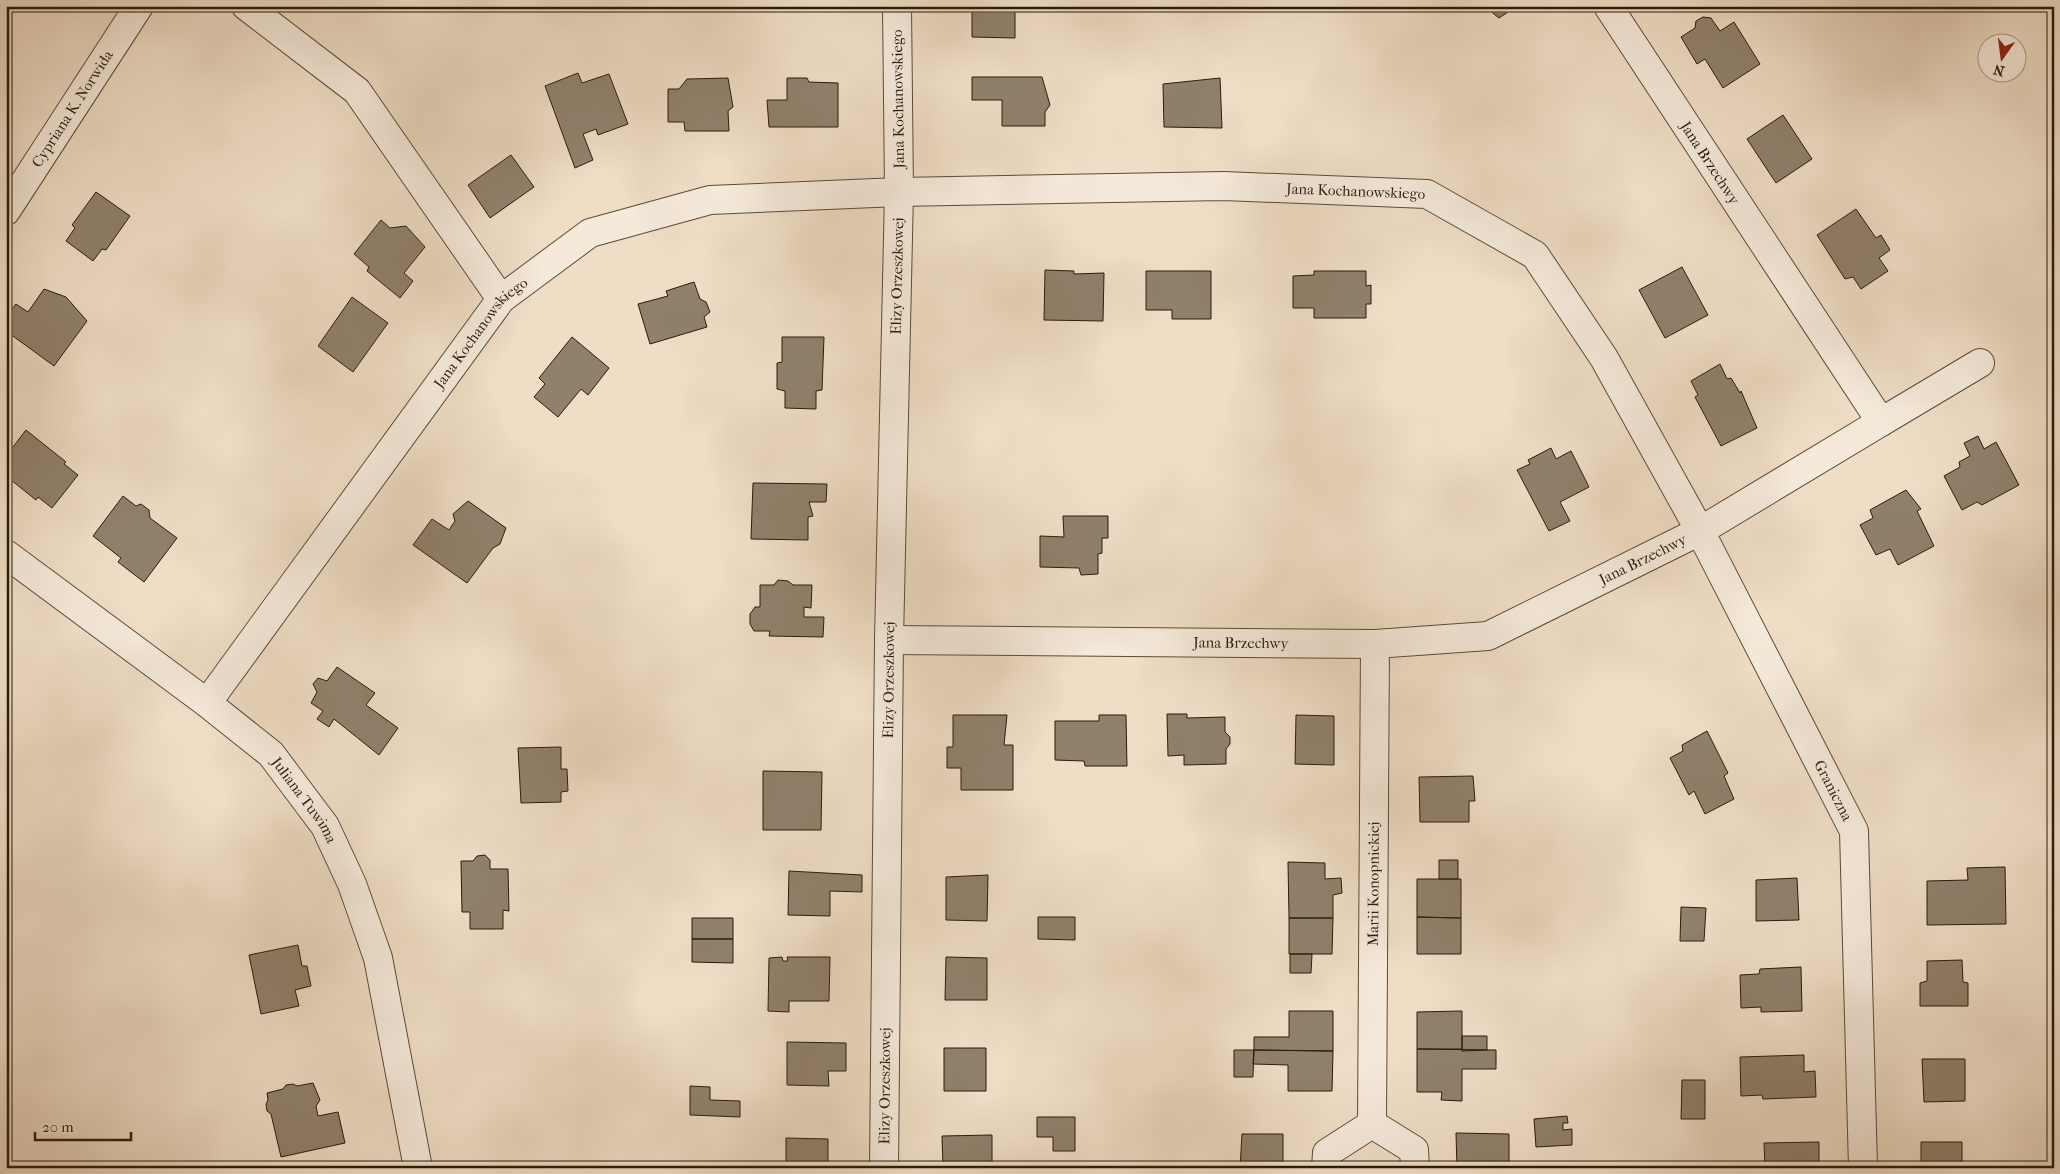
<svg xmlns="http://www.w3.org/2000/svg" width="2060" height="1174" font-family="'IM FELL French Canon',serif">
  <rect width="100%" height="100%" fill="#efddc6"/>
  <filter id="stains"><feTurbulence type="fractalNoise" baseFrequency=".004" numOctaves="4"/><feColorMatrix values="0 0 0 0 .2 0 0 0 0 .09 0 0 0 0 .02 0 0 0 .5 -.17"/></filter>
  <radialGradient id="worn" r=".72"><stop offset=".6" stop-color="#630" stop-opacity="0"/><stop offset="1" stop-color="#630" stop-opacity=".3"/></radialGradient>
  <path fill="#90806c" stroke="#291c0a" d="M282,6H293L290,11Z
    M972,6H1015V38L972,37Z
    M1484,6H1517L1499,18Z
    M1703,17L1711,18L1720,31L1734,22L1760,64L1723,88L1705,59L1697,64L1681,37L1695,28L1696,21Z
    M6,61L11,65L6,72Z
    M578,73L582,83L609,74L628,124L598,135L596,129L583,134L593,160L575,168L545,86Z
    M972,77H1042L1050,105L1045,112V126H1002V100H972Z
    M728,78L733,107L728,111L729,131H685L684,122H668V89H679L687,79Z
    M787,78H807L809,82L838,83V127H769L767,100H787Z
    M1220,78L1222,128L1164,127L1163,84Z
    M1783,115L1812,159L1776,183L1747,139Z
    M511,155L534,187L490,218L468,185Z
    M96,192L130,216L106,250L102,249L93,261L66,241L75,228L72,225Z
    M1856,209L1876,238L1881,235L1890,250L1879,258L1888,271L1861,289L1853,277L1845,279L1817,235Z
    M381,220L390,228L406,226L425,247L404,273L413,281L400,298L367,271L369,267L354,254Z
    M1682,267L1708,315L1665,338L1639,290Z
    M1045,270L1074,271V274L1104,273L1103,321L1044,320Z
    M1146,271H1211V319H1172V310H1146Z
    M1314,271H1366V286L1371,285V304H1366V318H1314V308H1293V276L1314,275Z
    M694,282L700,299L706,302L710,312L704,317L707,327L650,344L638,304L668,296L666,291Z
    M44,289L66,297L87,321L54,366L6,331V317L16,304L28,312Z
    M352,297L388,323L353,372L318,346Z
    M572,337L609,368L588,395L581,389L558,417L534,397L545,384L539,378Z
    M782,337H824L822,390L816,391V409L785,408V391L777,389V363L782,362Z
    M1720,364L1727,379L1731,378L1740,393L1741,391L1757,428L1721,446L1695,397L1698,395L1691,381Z
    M26,430L66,462L64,464L78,475L52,508L38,497L36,500L6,476V456Z
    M1978,436L1984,449L1996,442L2019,485L1982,505L1977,502L1962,510L1944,476L1960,467L1959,462L1970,456L1964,443Z
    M1551,448L1556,459L1571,451L1589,487L1560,502L1570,521L1549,531L1517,470L1530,464L1528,460Z
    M753,483L827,484L826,502H809L813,516L808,517V540L751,539Z
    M1906,490L1921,509L1917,511L1934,546L1898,565L1890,549L1876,555L1860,525L1873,518L1870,510Z
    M123,496L136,506L141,504L149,510L150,518L177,538L144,582L118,562L121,558L93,536Z
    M468,501L506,528L500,544L493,548L467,583L413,545L432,519L449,530L455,521L453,514Z
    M1063,516H1108V538H1102V553L1098,554V574L1081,575L1079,568L1040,567V536L1064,537Z
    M778,580L788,581L793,585H812L811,608L804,607V617H824L823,637L769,636L770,631H754L750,624V614L755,607H760V585H774Z
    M337,667L375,693L366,705L398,728L379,755L334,719L329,727L317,719L323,711L311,703L317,692L313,684L318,678L327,681Z
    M1167,714H1187V718L1225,717V732L1230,737V744L1226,749V764L1184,765V755L1168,756Z
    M953,715H1007L1004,745H1013V790H961V768H947V747H953Z
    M1099,715H1126L1127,766H1085L1084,761L1055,760V721H1099Z
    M1296,715L1334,716V765L1295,764Z
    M1707,731L1728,773L1724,776L1734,799L1705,814L1694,791L1689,795L1670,758L1683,751L1682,745Z
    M561,747V769H567L568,791L561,792V802L521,803L518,748Z
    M763,771L822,772L821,830H763Z
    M1473,776L1475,801H1469V822H1420L1419,777Z
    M485,855L490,860V869H508L509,911L503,910V929H470V912H462L461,861H473L477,856Z
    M1439,860H1458V879H1439Z
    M1288,862L1325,863V879L1341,878L1342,893L1333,895V918H1289Z
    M2005,867L2006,924L1927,925V881L1968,880L1967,868Z
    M789,871L862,875V892L830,891V916L788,915Z
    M988,875L987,921L946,920V877Z
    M1797,878L1799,920L1756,921V880Z
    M1417,879H1461V918L1417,917Z
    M1681,907L1706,908L1704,941H1680Z
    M1038,917H1075V940L1038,939Z
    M1417,917L1461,918V954H1417Z
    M692,918H733V939H692Z
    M1289,918H1333L1332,954H1289Z
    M692,939H733V963L692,962Z
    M298,945L302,966H307L311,986L295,990L299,1006L261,1014L249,955Z
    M1290,954H1312L1311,973H1290Z
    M782,957L783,961H788L787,957H830L829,1001H789V1012L768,1011L769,958Z
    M946,957L987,958V1000H945Z
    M1962,960L1963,982L1968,983V1006H1920V983L1927,981V961Z
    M1801,967L1802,1011L1761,1012V1007L1741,1008L1740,975L1759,974L1760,969Z
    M1289,1011H1333V1051L1254,1050V1037H1289Z
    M1462,1011V1049H1417V1012Z
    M1462,1036H1487V1050L1462,1051Z
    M787,1042L846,1043V1071H828L829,1086L787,1085Z
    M944,1048H986V1091H944Z
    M1417,1049L1496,1050V1069H1462V1101L1441,1100L1442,1092H1417Z
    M1234,1050H1254L1253,1077H1234Z
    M1254,1050L1333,1051L1332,1091H1288V1065L1253,1064Z
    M1804,1055V1072L1815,1071L1816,1097L1763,1099L1762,1095L1741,1096L1740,1057Z
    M1922,1059H1965V1101L1924,1102Z
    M1682,1080H1705V1119H1681Z
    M313,1083L320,1100L316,1106L318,1116L338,1112L345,1143L281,1157L271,1114L267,1111L266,1104L268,1100L267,1093L283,1089L286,1085L293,1084L297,1086Z
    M690,1086L710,1087V1100L740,1101V1117L690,1115Z
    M1567,1116L1568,1123H1563V1130L1572,1129V1145L1536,1147L1534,1119Z
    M1037,1117H1075V1151H1053V1137H1037Z
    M1456,1133L1509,1134V1168H1457Z
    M1242,1134H1283V1168H1240Z
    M992,1135V1168H943L942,1136Z
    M786,1138L828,1139V1168H786Z
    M1819,1142V1168H1765L1764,1143Z
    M1921,1142H1962V1168H1921Z"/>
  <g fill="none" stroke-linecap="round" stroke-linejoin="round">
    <defs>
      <g id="minor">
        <path d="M246,6L357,91L501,299"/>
        <path id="s1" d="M6,211L139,6"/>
        <path d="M1881,422L1980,363"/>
        <path id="s2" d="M6,554L207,703L271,754L325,826L352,884L378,958L418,1168"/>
        <path id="s3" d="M889,640L1375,644L1488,636L1700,531L1881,422L1608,6"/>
        <path id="s4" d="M207,703L501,299L590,233L710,200L899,192L1224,186L1427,194L1535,255L1604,358L1700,531L1854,831L1863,1168"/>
        <path id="s5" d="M1372,1124L1375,644"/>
        <path id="s6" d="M884,1168L889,640L899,192L897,6"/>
        <path d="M1326,1168L1327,1153L1372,1124L1414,1150L1415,1168"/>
      </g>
    </defs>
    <use href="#minor" stroke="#5a4c39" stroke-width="30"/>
    <use href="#minor" stroke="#f5e9da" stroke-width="28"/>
  </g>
  <g text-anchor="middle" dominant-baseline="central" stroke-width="5" stroke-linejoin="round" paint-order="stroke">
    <g font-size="15" fill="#291c0a" stroke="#f5e9da">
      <text transform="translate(898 99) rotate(-91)">Jana Kochanowskiego</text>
      <text stroke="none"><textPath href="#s1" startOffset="122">Cypriana K. Norwida</textPath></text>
      <text transform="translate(1710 163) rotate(57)">Jana Brzechwy</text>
      <text stroke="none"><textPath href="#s4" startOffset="1381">Jana Kochanowskiego</textPath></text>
      <text stroke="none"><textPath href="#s6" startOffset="892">Elizy Orzeszkowej</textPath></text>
      <text stroke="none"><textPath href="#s4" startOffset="461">Jana Kochanowskiego</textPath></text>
      <text stroke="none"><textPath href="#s3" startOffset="772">Jana Brzechwy</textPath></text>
      <text stroke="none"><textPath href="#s3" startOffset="352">Jana Brzechwy</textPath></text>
      <text stroke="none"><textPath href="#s6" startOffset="488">Elizy Orzeszkowej</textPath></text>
      <text stroke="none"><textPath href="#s4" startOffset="2190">Graniczna</textPath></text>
      <text stroke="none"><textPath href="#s2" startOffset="389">Juliana Tuwima</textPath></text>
      <text stroke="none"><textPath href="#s5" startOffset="240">Marii Konopnickiej</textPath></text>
      <text stroke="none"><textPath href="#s6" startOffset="82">Elizy Orzeszkowej</textPath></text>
    </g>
  </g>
  <rect width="2060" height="1174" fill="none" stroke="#efddc6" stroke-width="25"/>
  <rect x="8" y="8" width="2045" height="1159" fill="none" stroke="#291c0a" stroke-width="2.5"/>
  <rect x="12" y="12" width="2035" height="1149" fill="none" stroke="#291c0a"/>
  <g transform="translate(2002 58) rotate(194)"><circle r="24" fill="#f5e9da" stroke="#a39787"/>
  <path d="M0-4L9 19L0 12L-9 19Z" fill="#8f2418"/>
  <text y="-8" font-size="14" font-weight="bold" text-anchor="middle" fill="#291c0a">N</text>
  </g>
  <path d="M35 1132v8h96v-8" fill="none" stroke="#291c0a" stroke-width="2.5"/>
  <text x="42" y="1132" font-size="15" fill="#291c0a" stroke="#f5e9da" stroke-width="4" paint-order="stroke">20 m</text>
  <rect width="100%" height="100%" filter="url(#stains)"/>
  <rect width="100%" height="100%" fill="url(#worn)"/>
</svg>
